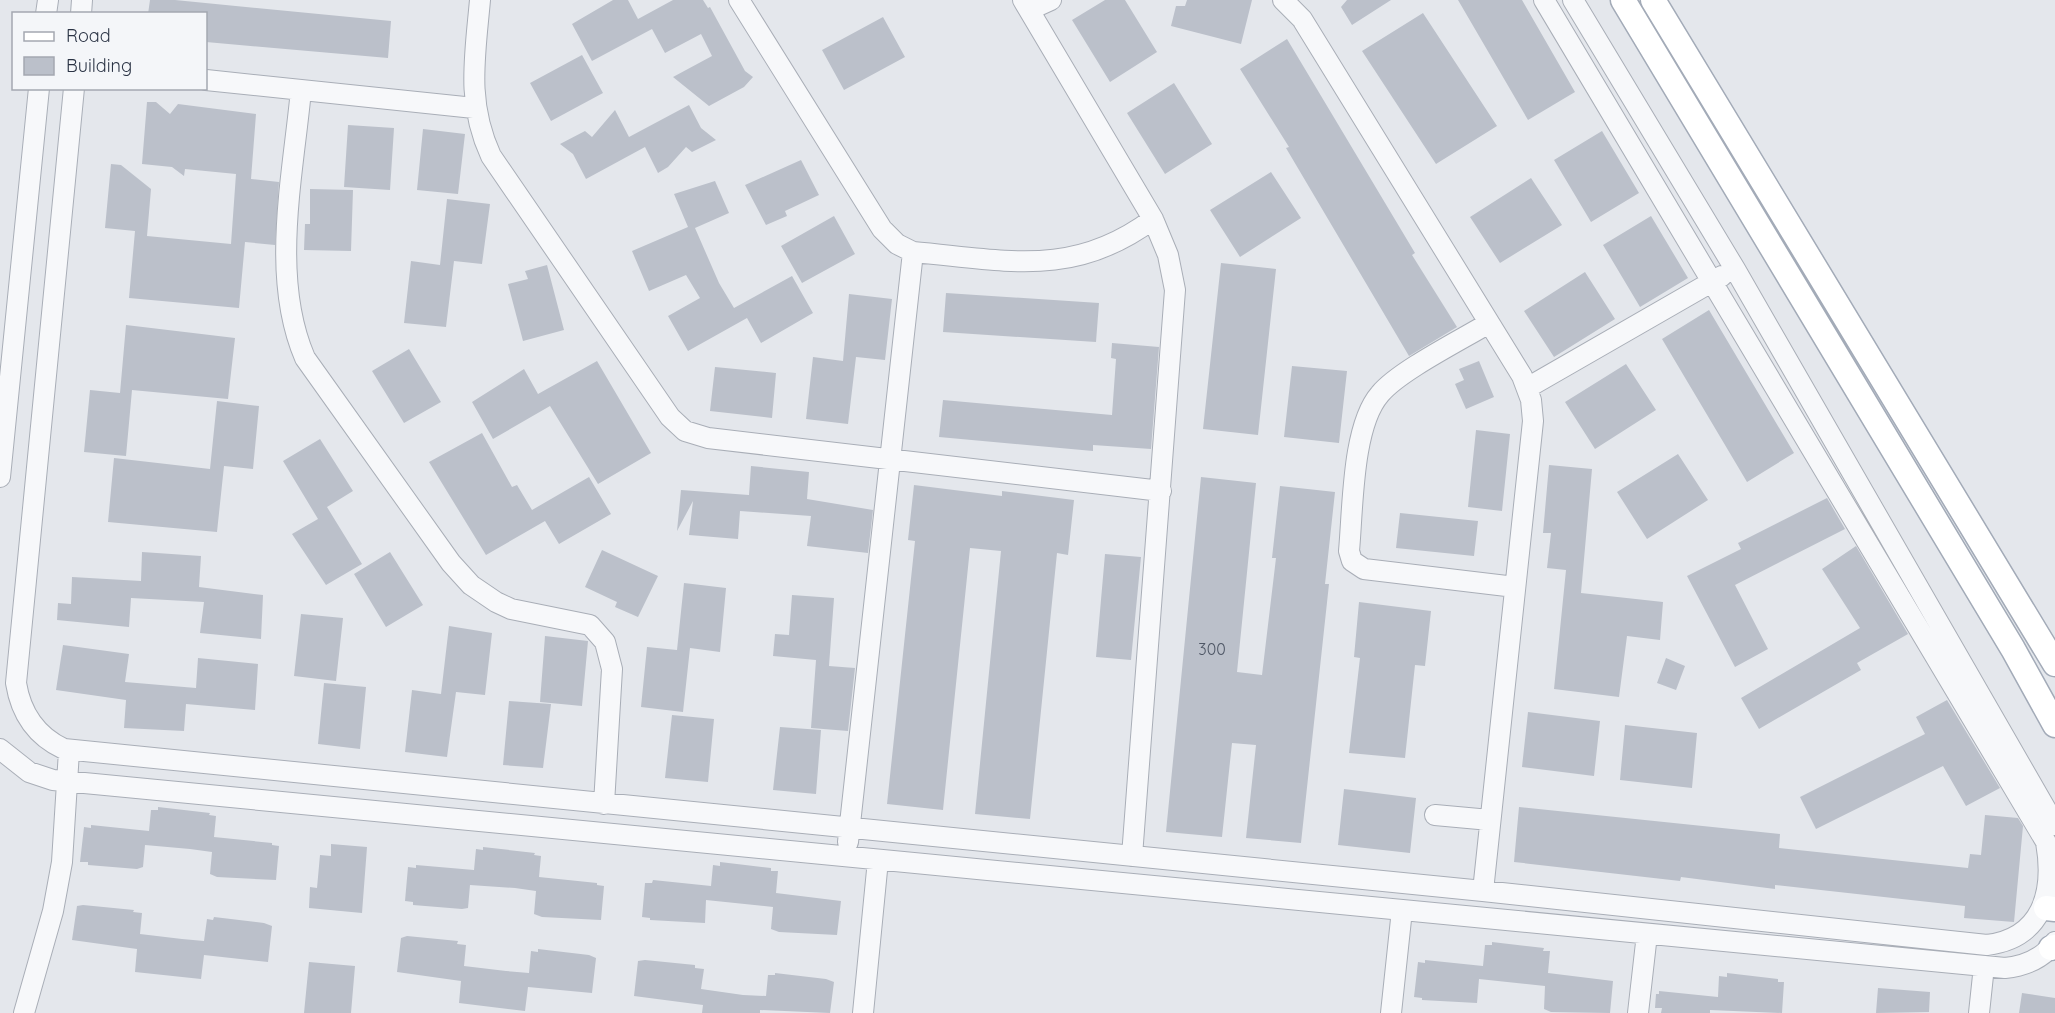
<svg xmlns="http://www.w3.org/2000/svg" width="2055" height="1013" font-family="Quicksand,sans-serif">
  <rect width="100%" height="100%" fill="#e4e7ec"/>
  <path fill="#bbc0ca" d="M150,0H175L391,21L388,58L206,42V14H148Z
    M613,0H628L638,19L673,0H703L708,8L710,7L745,71L753,77L744,87L709,106L673,77L712,56L701,34L665,53L652,29L592,61L572,24Z
    M1105,0H1125L1157,52L1110,82L1072,20Z
    M1187,0H1252L1241,44L1171,26L1176,6H1185Z
    M1347,0H1391L1352,25L1341,7Z
    M1458,0H1522L1575,92L1528,120Z
    M1423,13L1497,126L1436,164L1362,51Z
    M883,17L905,57L844,90L822,50Z
    M1287,39L1415,253L1412,255L1457,327L1409,356L1286,148L1289,147L1240,69Z
    M582,55L603,93L551,121L530,83Z
    M1174,83L1212,144L1165,174L1127,113Z
    M147,102H156L170,114L178,104L256,114L251,179L279,182L275,245L245,242L239,308L129,298L135,231L105,228L111,164L121,165L151,189L147,236L231,244L236,174L185,169L184,176L172,167L142,164Z
    M689,105L701,128L716,140L692,152L686,147L668,167L658,173L645,147L586,179L573,154L560,144L585,131L592,137L615,110L629,137Z
    M348,125L394,128L390,190L344,187Z
    M423,129L465,134L458,194L417,190Z
    M1602,131L1639,193L1591,222L1554,160Z
    M801,160L819,195L785,211L787,216L766,225L745,185Z
    M1271,172L1301,218L1240,257L1210,210Z
    M1531,178L1562,225L1500,263L1470,217Z
    M715,181L729,213L695,228L719,283L734,308L792,276L813,313L761,343L747,318L688,351L668,316L700,298L686,275L649,291L632,251L688,227L674,194Z
    M310,189L353,190L351,251L304,250L305,224H310Z
    M447,199L490,204L482,264L454,261L446,327L404,323L411,261L440,265Z
    M834,216L855,254L802,283L781,246Z
    M1651,216L1688,278L1640,307L1603,245Z
    M1221,263L1276,269L1258,435L1203,429Z
    M547,265L564,330L523,341L508,284L528,279L525,271Z
    M1585,272L1615,319L1554,357L1524,311Z
    M946,293L1099,303L1096,342L943,332Z
    M849,294L892,299L885,360L856,357L848,424L806,419L813,357L843,361Z
    M1709,310L1794,453L1747,482L1662,339Z
    M126,325L235,338L228,399L132,390L126,456L84,452L90,390L120,393Z
    M1112,343L1159,347L1151,449L1093,445V451L939,437L943,400L1112,415L1116,359L1111,358Z
    M409,349L441,402L404,423L372,371Z
    M597,361L651,453L598,484L550,406L493,439L472,402L524,369L538,394Z
    M1479,361L1494,397L1466,409L1455,384L1464,380L1459,369Z
    M1626,364L1656,410L1595,449L1565,402Z
    M1292,366L1347,371L1339,443L1284,437Z
    M715,367L776,373L772,418L710,411Z
    M217,401L259,406L253,469L224,466L217,532L108,522L114,458L210,469Z
    M1476,430L1510,434L1502,511L1468,507Z
    M482,433L512,487L517,485L532,510L589,477L611,514L559,544L545,521L486,555L429,462Z
    M320,439L353,491L327,507L362,564L326,585L292,534L318,519L283,461Z
    M1678,454L1708,500L1647,539L1617,492Z
    M1549,465L1592,469L1581,593L1663,602L1660,640L1627,636L1619,697L1554,689L1566,570L1547,568L1551,533H1543Z
    M751,466L809,472L807,499L873,510L868,553L807,546L811,516L740,511L738,539L689,535L693,501L677,531L681,490L749,495Z
    M1201,477L1256,483L1237,672L1262,675L1276,558H1272L1280,486L1335,492L1325,584H1329L1301,843L1246,838L1256,745L1232,743L1222,837L1166,832Z
    M914,485L1002,496V491L1074,500L1068,555L1057,553L1030,819L975,814L1001,551L970,548L943,810L887,804L915,541L908,540Z
    M1827,498L1845,529L1735,585L1768,649L1735,667L1687,576L1741,549L1738,543Z
    M1400,513L1478,521L1474,556L1396,548Z
    M1856,546L1908,634L1857,663L1861,670L1759,729L1741,698L1860,628L1822,569Z
    M602,550L658,576L638,617L615,607L617,602L585,587Z
    M142,552L201,556L199,587L263,595L261,639L200,633L204,602L131,598L129,627L57,620L58,603L71,604L72,577L141,581Z
    M390,552L423,605L386,627L354,574Z
    M1105,554L1141,557L1131,660L1096,657Z
    M684,583L726,588L720,652L690,648L683,712L641,707L647,647L677,650Z
    M792,595L834,598L829,666L855,668L848,731L811,728L816,660L773,656L775,634L789,635Z
    M1359,602L1431,611L1425,666L1415,665L1405,758L1349,753L1360,658L1354,657Z
    M301,614L343,618L336,681L294,676Z
    M449,626L492,633L485,695L456,692L447,757L405,752L412,690L441,694Z
    M545,636L588,641L582,706L540,702Z
    M63,645L129,654L125,682L196,688L198,658L258,664L255,710L186,704L184,731L124,728L126,700L56,690Z
    M1666,658L1685,666L1676,690L1657,683Z
    M324,683L366,687L360,749L318,744Z
    M1947,700L2000,788L1966,806L1943,766L1816,829L1800,797L1925,734L1916,717Z
    M509,701L551,704L543,768L503,765Z
    M1528,712L1600,721L1594,776L1522,767Z
    M672,715L714,719L708,782L665,778Z
    M1625,725L1697,733L1692,788L1620,780Z
    M780,727L821,730L816,794L773,790Z
    M1344,789L1416,798L1410,853L1338,845Z
    M158,807L210,813L209,815L216,816L214,837L272,843V845L279,846L276,880L217,877L210,874L212,852L190,849L145,845L143,867L137,869L88,865V862H80L84,827L91,828V825L149,831L151,810H158Z
    M1519,807L1780,834L1779,848L1968,868L1970,854L1981,855L1985,815L2018,818L2023,826L2014,922L1964,918L1965,906L1775,885V889L1681,877L1680,881L1514,862Z
    M331,844L367,847L362,913L309,908L310,887L317,888L320,855L331,856Z
    M483,847L535,853L534,855L541,856L539,877L597,883V885L604,886L601,920L542,917L534,914L536,891L515,888L470,885L468,908L462,909L413,905V902L405,901L408,867L416,868V865L474,870L476,849L483,850Z
    M720,862L771,868V871H778L776,893L841,901L837,935L779,932L771,929L773,907L706,900L705,923L650,920V918L642,917L645,883H652L653,880L711,886L713,865L720,866Z
    M83,905L134,910L133,912L142,913L140,934L182,939L204,941L207,919L213,920L214,917L264,923L272,926L268,962L204,955L201,979L135,972L137,949L72,940L77,906Z
    M407,936L458,941L457,944L466,945L464,966L506,971L529,973L531,951L538,952V949L589,955L596,958L592,993L528,987L525,1011L459,1003L461,981L397,972L401,938Z
    M1492,942L1544,948L1543,951H1550L1548,973L1613,981L1610,1013L1551,1012L1544,1009L1545,986L1479,979L1477,1003L1422,1000V998L1414,997L1418,962L1425,963V960L1483,966L1485,945H1492Z
    M645,960L695,965V968L704,969L701,989L743,995L766,996L768,975H775V973L826,979L834,982L830,1013L760,1010V1013H702L703,1005L634,996L638,961Z
    M309,962L355,966L351,1013H304Z
    M1727,973L1778,979V982H1784L1782,1013L1710,1010V1013H1661L1662,1008H1655L1656,994H1659V991L1718,997L1719,976L1727,977Z
    M1878,988L1930,992L1929,1012L1876,1013Z
    M2022,993L2055,998V1013H2019Z"/>
  <g fill="none" stroke-linecap="round" stroke-linejoin="round">
    <defs>
      <path id="minor" d="M480,0C475,57 466,102 491,156L670,417L685,431L708,438L1161,491
        M739,0L882,229L897,244L913,252C1005,260 1073,279 1153,219
        M1023,0L1153,219L1168,255L1175,290L1132,856
        M1283,0L1302,19L1522,376L1531,400L1533,421L1483,891
        M1573,0L1735,269L2055,825
        M1029,10L1051,0
        M46,14L48,0
        M81,14L82,0
        M206,80L474,108
        M74,88L16,683C21,714 36,736 64,749L1483,891L1987,945C2042,938 2055,893 2046,842L1544,0
        M301,90C293,176 270,277 305,358L451,563L471,585L496,602L511,609L590,625L605,642L612,669L604,804
        M1489,323C1461,340 1399,371 1380,394C1352,426 1353,508 1349,551L1352,561L1364,569L1515,587
        M1527,388L1722,276
        M0,477L39,88
        M0,749L29,772L53,780L2005,968C2025,966 2043,958 2055,942
        M1435,815L1490,820
        M848,842L913,252
        M24,1013L53,911L62,862L69,751
        M863,1013L878,860
        M1391,1013L1402,910
        M1638,1013L1647,934
        M1979,1013L1984,966"/>
      <path id="major" d="M1623,0L2013,649L2055,725
        M1653,0L2055,664
        M2046,908L2055,909
        M2051,948L2055,947"/>
    </defs>
    <use href="#minor" stroke="#a9aeb7" stroke-width="22"/>
    <use href="#major" stroke="#a3abb8" stroke-width="27"/>
    <use href="#minor" stroke="#f7f8fa" stroke-width="20"/>
    <use href="#major" stroke="#fff" stroke-width="24"/>
  </g>
  <g text-anchor="middle" dominant-baseline="central" stroke-width="5" stroke-linejoin="round" paint-order="stroke">
    <g font-size="16" fill="#4f5766">
      <text x="1212" y="649">300</text>
    </g>
  </g>
  <rect x="12" y="12" width="195" height="78" fill="#f4f6f9" stroke="#a4a8b1" stroke-width="1.5"/>
  <rect x="24" y="32" width="30" height="9" fill="#ffffff" stroke="#a4a8b1" stroke-width="1.5"/>
  <text x="66" y="42" font-size="18" fill="#2b3445">Road</text>
  <rect x="24" y="57" width="30" height="18" fill="#bbc0ca" stroke="#a4a8b1" stroke-width="1.5"/>
  <text x="66" y="72" font-size="18" fill="#2b3445">Building</text>
</svg>
